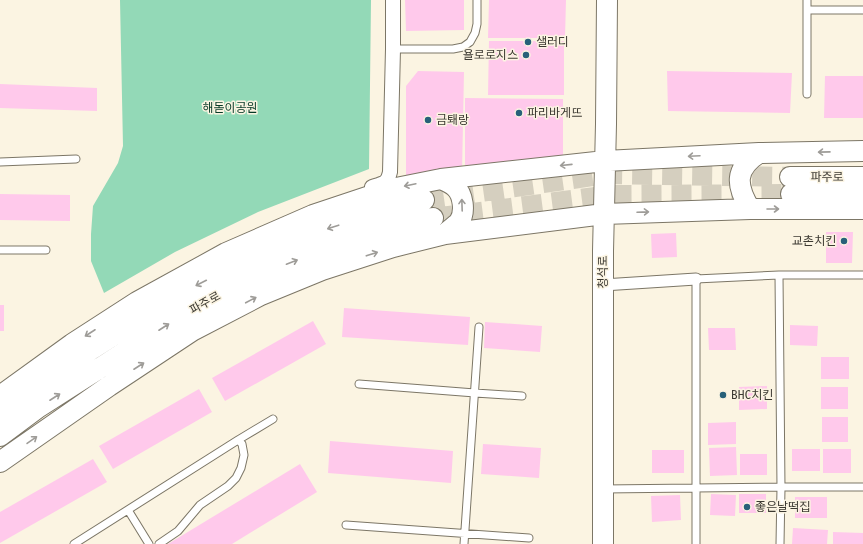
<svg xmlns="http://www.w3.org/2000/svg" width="863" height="544" font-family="'Fira Sans Condensed','Noto Sans KR',sans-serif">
  <rect width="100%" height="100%" fill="#fbf4e2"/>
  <path fill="#93d9b7" d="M120,0H371L369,169L258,212L175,252L104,293L91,261V234L93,206L118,163L123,146Z"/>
  <path fill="#ffc9eb" d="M405,0H464V30L406,31Z
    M489,0H566L565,38H488Z
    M489,41H564V95H488Z
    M418,71L464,72L462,173L406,177V86Z
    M667,71L792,73L790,113L668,111Z
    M825,76H863V118H824Z
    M0,84L97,88V111L0,108Z
    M465,98L563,99V162L465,169Z
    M0,194L70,195V221L0,220Z
    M826,232H853L852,263H826Z
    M676,233L677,257L652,258L651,234Z
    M0,305H4V331H0Z
    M344,308L470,317L468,345L342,337Z
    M313,321L326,344L225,401L212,378Z
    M485,322L542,326L540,352L484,348Z
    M790,325L818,326L817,346L790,345Z
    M708,328H735L736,350H709Z
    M821,357H849V379H821Z
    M767,386V409L739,410V387Z
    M821,387H848V409H821Z
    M199,389L212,412L113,469L99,446Z
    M822,417H848V442H822Z
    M736,422V444L708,445V423Z
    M330,441L453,451L451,483L328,473Z
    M483,444L541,448L539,478L481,474Z
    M736,447L737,475L710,476L709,448Z
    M792,449H820V471H792Z
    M823,449H851V473H823Z
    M652,450H684V473H652Z
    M740,454H767V475H740Z
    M93,459L107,482L0,543V512Z
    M300,464L317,492L232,544H168Z
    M711,494L736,495L735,516L710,515Z
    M739,494H766V513H739Z
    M680,495L681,520L652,522L651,496Z
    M795,497H827V518H795Z
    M793,528L828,530L827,544H792Z
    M833,532L863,533V544H833Z"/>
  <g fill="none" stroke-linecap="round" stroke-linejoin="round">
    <path stroke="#d5cfbf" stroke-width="20" stroke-dasharray="20 10" stroke-linecap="butt" d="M424,200L608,174L790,177
      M433,218L610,195L791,194"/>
    <defs>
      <path id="service" d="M807,10H863
        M393,49H453L463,47L470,42L475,33L477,24V0
        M807,94V0
        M0,162L76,159
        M0,250H46
        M779,275H863
        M359,384L475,393L522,396
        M238,440L273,419
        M603,489L781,487H863
        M128,510L149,544
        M346,525L529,538
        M74,544L238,440L242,444L244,455L241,468L236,478L228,486L200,505L178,531L159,544
        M464,544L479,327
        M696,544V279L779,275L781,488L780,544"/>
      <path id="pedestrian" d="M603,285L696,279"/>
      <path id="minor" d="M372,187C383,183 387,185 390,172L393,49V0"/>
      <path id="secondary" d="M790,177H863
        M441,179C445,181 451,183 455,187C463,194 466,212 459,222C455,226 449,230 445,234
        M791,194L863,193
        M750,209C736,186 734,169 759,153
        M0,396L72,344L137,302L226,253L313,215L391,189L441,179L605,161L759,153L863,151
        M0,416L92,349L182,292L228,269L308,235L365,216L424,200
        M0,436L39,407L192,309L236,286L286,264L327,249L371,234L433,218
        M0,462L109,386L192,331L261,295L322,270L393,247L445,234L604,214L750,209H863
        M603,544V251L606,124L607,0"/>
    </defs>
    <use href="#service" stroke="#7c7666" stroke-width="9"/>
    <use href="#pedestrian" stroke="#7c7666" stroke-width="13"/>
    <use href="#minor" stroke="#7c7666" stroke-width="16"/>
    <use href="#secondary" stroke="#7c7666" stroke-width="22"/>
    <use href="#service" stroke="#fff" stroke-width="7"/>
    <use href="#pedestrian" stroke="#fff" stroke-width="11"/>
    <use href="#minor" stroke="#fff" stroke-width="14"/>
    <use href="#secondary" stroke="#fff" stroke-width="20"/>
  </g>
  <defs><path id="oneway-shaft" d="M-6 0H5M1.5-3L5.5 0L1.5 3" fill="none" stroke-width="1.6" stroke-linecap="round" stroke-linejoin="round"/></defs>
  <g stroke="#9e9c98">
    <use href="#oneway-shaft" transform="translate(824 152) rotate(179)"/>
    <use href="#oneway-shaft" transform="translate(694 156) rotate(177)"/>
    <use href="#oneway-shaft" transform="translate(566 165) rotate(174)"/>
    <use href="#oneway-shaft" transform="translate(410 185) rotate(168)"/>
    <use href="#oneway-shaft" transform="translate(462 205) rotate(-92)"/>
    <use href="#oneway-shaft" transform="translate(773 209)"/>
    <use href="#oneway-shaft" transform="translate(643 212) rotate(-2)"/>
    <use href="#oneway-shaft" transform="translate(333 227) rotate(162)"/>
    <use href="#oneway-shaft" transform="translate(372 254) rotate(-18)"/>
    <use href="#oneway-shaft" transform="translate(292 262) rotate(-21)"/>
    <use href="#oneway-shaft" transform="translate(201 283) rotate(153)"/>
    <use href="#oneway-shaft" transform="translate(251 300) rotate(-28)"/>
    <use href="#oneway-shaft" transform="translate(164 327) rotate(-33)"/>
    <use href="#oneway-shaft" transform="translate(90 333) rotate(147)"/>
    <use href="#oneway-shaft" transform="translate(139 366) rotate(-33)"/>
    <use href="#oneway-shaft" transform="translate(55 397) rotate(-33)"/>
    <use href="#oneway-shaft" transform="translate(32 440) rotate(-35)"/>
  </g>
  <g fill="#276079" stroke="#fbf4e2" stroke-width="1.5">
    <circle cx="528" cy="42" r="4"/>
    <circle cx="526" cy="55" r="4"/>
    <circle cx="519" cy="113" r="4"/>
    <circle cx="428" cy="120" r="4"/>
    <circle cx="844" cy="241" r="4"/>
    <circle cx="723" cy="395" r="4"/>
    <circle cx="747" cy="507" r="4"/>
  </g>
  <g text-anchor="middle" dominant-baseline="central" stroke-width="3" stroke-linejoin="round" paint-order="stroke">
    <g font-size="12" fill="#3c3932" stroke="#fbf4e2" text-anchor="start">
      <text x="536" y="42">샐러디</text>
      <text x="518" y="55" text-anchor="end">욜로로지스</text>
      <text x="527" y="113">파리바게뜨</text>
      <text x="436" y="120">금퇘랑</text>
      <text x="836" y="241" text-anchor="end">교촌치킨</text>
      <text x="731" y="395">BHC치킨</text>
      <text x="755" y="507">좋은날떡집</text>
    </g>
    <g font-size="12" fill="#073a27" stroke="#fbf4e2">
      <text x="230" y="108">해돋이공원</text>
    </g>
    <g font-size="12" fill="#3c3932" stroke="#fbf4e2">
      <text x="827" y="177">파주로</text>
      <text transform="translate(603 272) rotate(-90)">청석로</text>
      <text transform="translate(205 303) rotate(-29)">파주로</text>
    </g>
  </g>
</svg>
